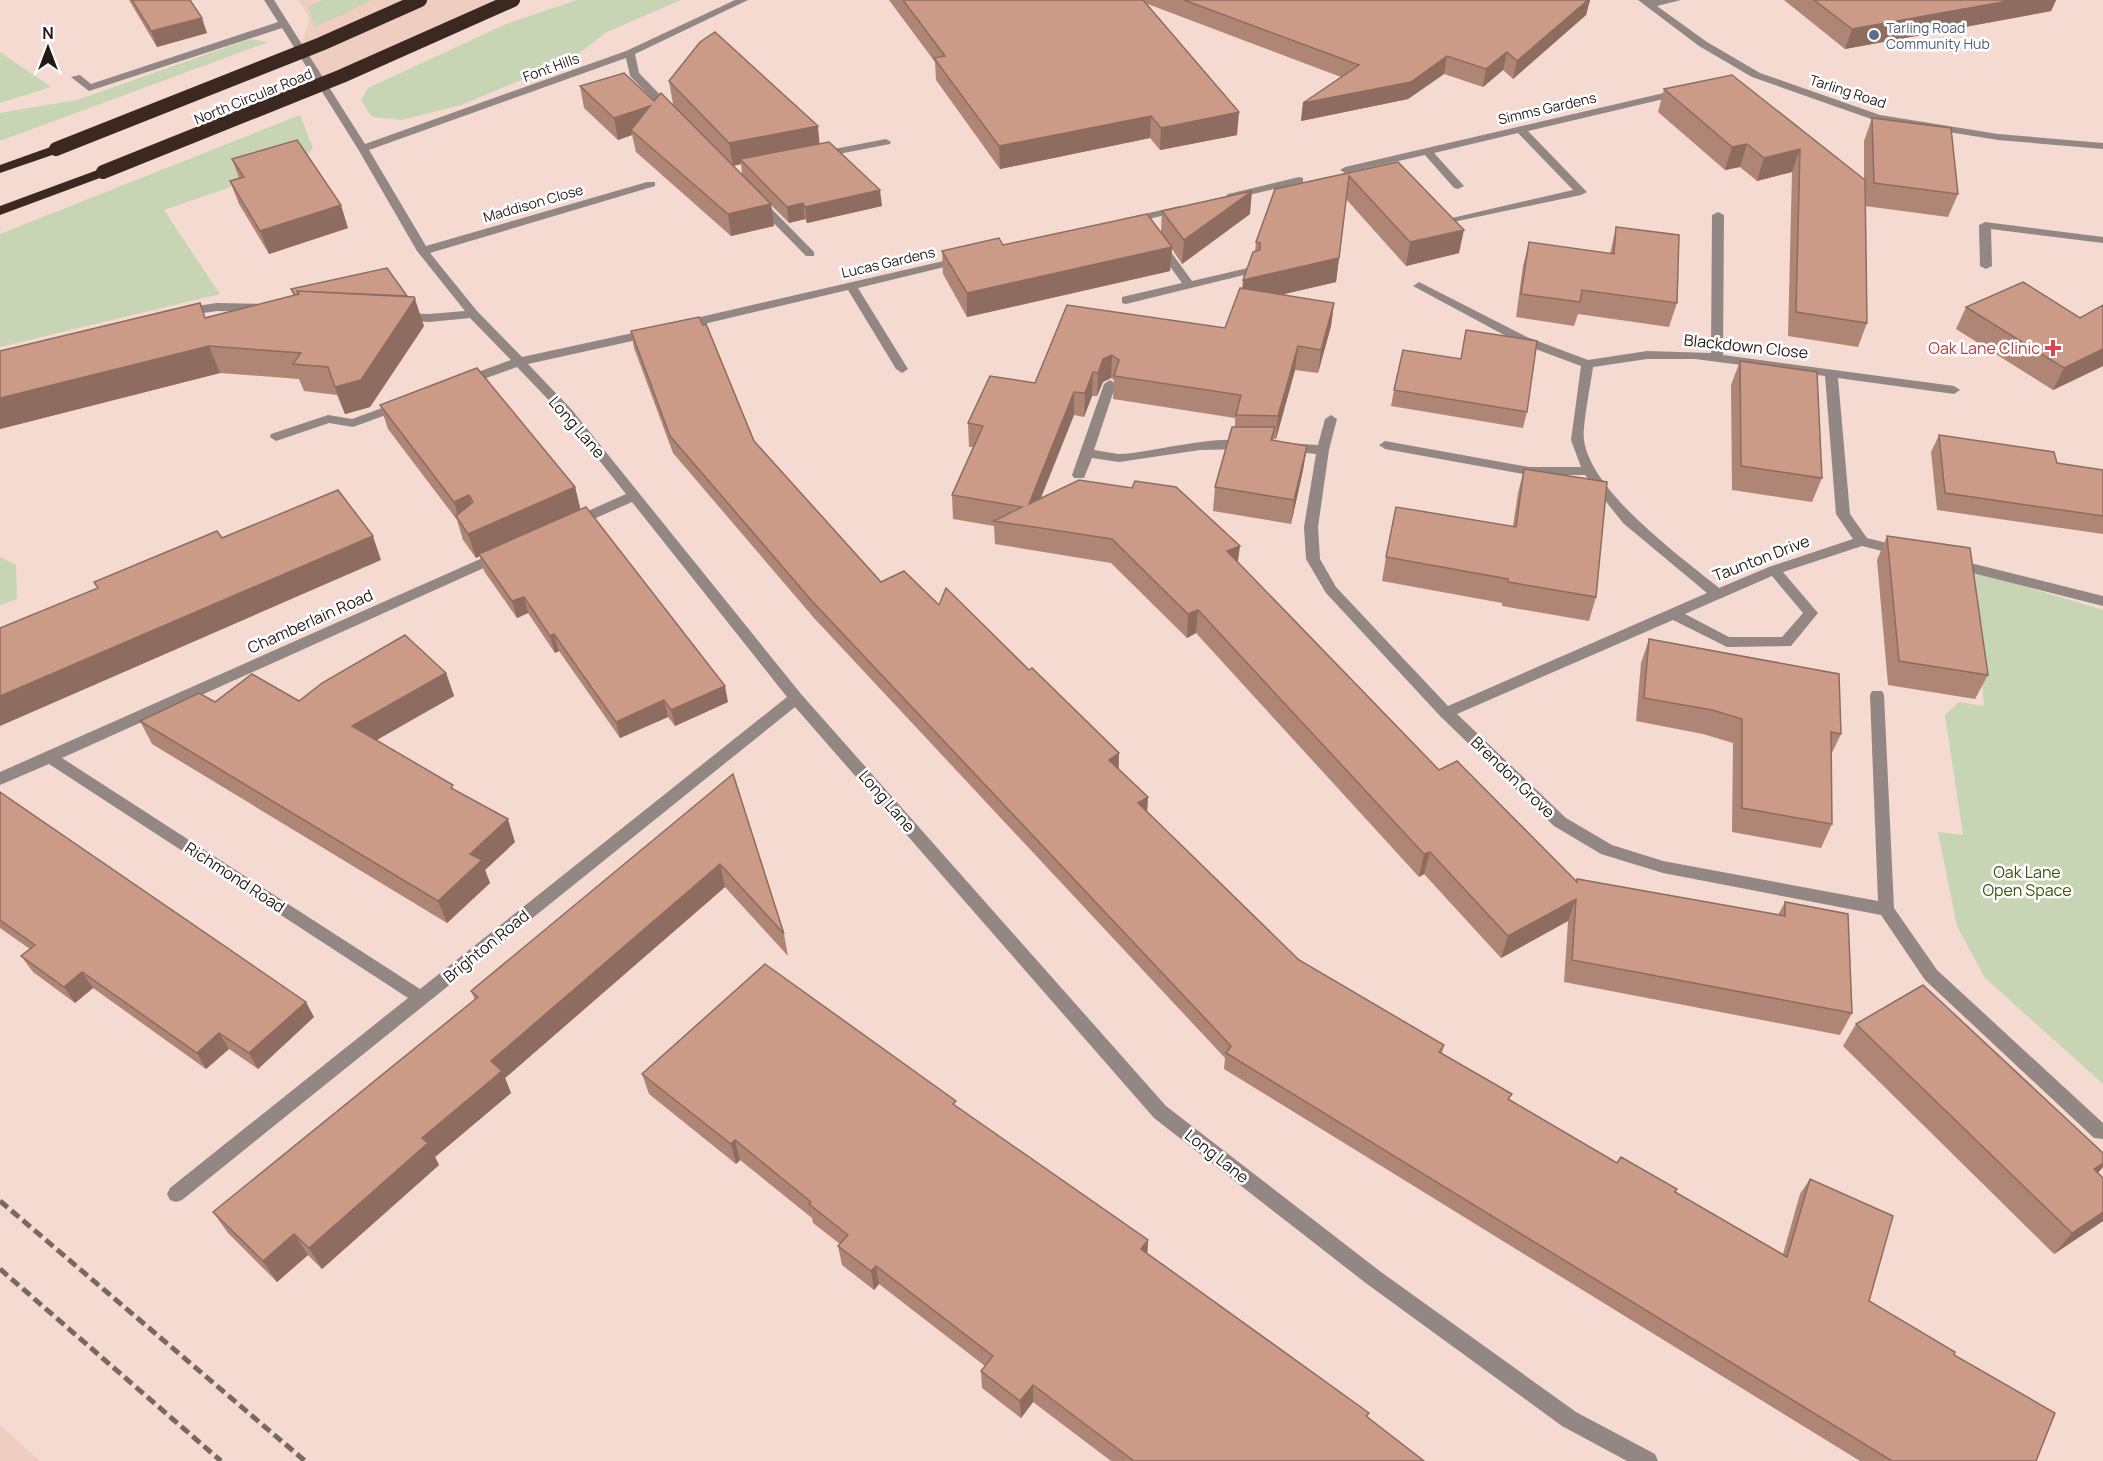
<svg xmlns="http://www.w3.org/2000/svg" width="2103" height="1461" font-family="Manrope,sans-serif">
  <rect width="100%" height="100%" fill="#f4dad0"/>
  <path fill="#efcdc0" d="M298,0H513L322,85L300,48L310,18Z
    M0,1425L40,1461H0Z"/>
  <path fill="#c8d5b5" d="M324,0H371L345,14L314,26L308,6Z
    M577,0H681L607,32L570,60L461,105L402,120L372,117L361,100L368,88L506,24Z
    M250,39L268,42L0,141V113L77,100Z
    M0,52L51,87L0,103Z
    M300,115L313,148L300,163L164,210L220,294L0,347V234Z
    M0,557L16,565L17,599L0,605Z
    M1971,570L2103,610V1084L1985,978L1957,926L1938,832L1963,835L1945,715L1959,702L1984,706Z"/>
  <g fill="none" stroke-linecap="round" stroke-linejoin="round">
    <path fill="#928783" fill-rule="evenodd" d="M264,0H274L365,144L626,51L735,0H748L635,54L639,73L675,110V114H667L630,76L626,58L369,150L426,246L647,182H655V186L430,253L477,311L522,357L651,329L655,330V336L528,364L572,410L801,694L1166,1106L1381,1272L1576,1412L1655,1454L1658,1461H1627L1562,1426L1367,1284L1154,1118L795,707L182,1200L176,1202L170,1200L167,1194L170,1188L408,998L49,764L0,785V772L496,552H506L508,555L506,558L62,758L420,989L787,697L632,502L580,525H570L568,522L570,519L626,494L564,416L517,367L467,385H459L457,382L459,379L511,360L470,318L429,322L397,320V314L401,313L429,314L465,311L417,251L358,149L282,28L89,91L71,77L80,75L91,84L278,22Z
      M1638,0H1681L1657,6L1707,42L1760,73L1880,115L1998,134L2103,143V149L1998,140L1874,120L1752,77L1699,46Z
      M1681,89L1685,90V94L1528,131L1585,190L1587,192L1581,195L1439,225V221L1573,190L1518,133L1434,153L1464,186L1458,189L1454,188L1425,155L1345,173L1340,170L1345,167Z
      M886,139L891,142L890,144L818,158L813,155L818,152Z
      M1299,177L1303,178V182L1232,199L1226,196L1228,194Z
      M759,199L763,200L814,252V256H806L755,204V200Z
      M1180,206L1184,207V211L1130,223L1124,220L1126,218Z
      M1718,212L1724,215L1723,355L1954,386L1960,390L1954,394L1838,378L1850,514L1867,538L1907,548L1909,551L1902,556L1862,546L1783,572L1818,613L1791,646L1727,647L1673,620L1457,714L1566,818L1612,845L1663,861L1878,901L1870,695L1872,691H1882L1884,695L1894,908L1937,970L2103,1123V1139L2094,1138L1925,980L1881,915L1663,873L1601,854L1554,826L1441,717L1326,593L1306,559L1304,527L1316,454L1287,451L1281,447L1287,443L1318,445L1325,419L1331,415L1337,419L1329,450L1318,527L1320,559L1336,587L1448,706L1707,593L1623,523L1585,475H1529L1385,449L1379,445L1385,441L1529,467H1581L1571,440L1581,366L1519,343L1413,286L1419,282L1423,284L1527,337L1588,360L1647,351L1711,353L1712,215ZM1647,359H1695L1825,376L1836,514L1853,539L1769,567L1719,588C1680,556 1591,492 1584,440C1582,427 1591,383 1593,367ZM1772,576L1803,613L1782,637H1729L1685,614Z
      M1985,222L2103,237V243L1991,229L1992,266L1986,269L1980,266L1979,225Z
      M1159,240L1163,241L1192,281L1252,267L1258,270L1252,273L1126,304L1122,303V297L1182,283L1153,243Z
      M961,257L965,258V262L858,288L908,369L902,373L896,369L848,290L683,329L677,325L683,321Z
      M217,303L266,304L272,308L266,312L217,311L183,316L177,312L183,308Z
      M1110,380L1116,384L1094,450C1102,451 1110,453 1118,454C1142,455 1237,429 1251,445L1245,449L1200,450L1119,462L1092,458L1084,478H1074L1072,475L1104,384Z
      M401,401L407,405L405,408L353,427L329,423L276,441L270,437L271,434L328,415L352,419Z
      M1954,559L2103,596V606L1949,567L1947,564Z"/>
    <path fill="#3b2820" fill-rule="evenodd" d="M56,145L61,146L62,149L61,152L0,173V165Z
      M103,168L110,172L108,175L0,215V206Z"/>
    <path stroke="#786862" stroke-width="5" stroke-dasharray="10 5" stroke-linecap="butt" d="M0,1201L305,1461
      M0,1269L221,1461"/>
    <path stroke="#3b2820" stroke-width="14" d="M56,149L321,44L420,0
      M103,172L342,76L513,0"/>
  </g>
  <path fill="#af8575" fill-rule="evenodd" d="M129,0H190L207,33L157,47Z
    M889,0H1590L1586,15L1513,79L1503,70L1483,87L1444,74L1408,99L1301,121L1303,103L1341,77L1145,3L1237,135L1160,150L1150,138L1000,169L936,80L935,62Z
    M1784,0H2056L2051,11L1845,49Z
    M669,81L820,144L882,206L807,223L805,219L789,223L771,205L774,226L731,236L636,152L632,135L618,140L584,108L580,86L654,101L673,104ZM741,164L742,175L733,166Z
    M1664,89L1864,180V141L1872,118L1958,194L1948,217L1865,206L1867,323L1858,347L1788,336L1792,172L1757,181L1740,167L1725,170L1658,112Z
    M232,159L348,228L269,254L239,204L230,181L239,178Z
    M1398,162L1459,253L1406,266L1346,199L1336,282L1280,295L1334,303L1331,326L1318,373L1295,370L1276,439H1274L1273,440L1307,446L1303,470L1291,524L1213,511L1215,487L1235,427V418L1113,399L1114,380L1111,378L1103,382L1097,396H1092L1084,417L1074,415L1041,498L1238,563L1439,770L1576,881L1778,915L1785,902L1852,1013L1840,1035L1564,982L1568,921L1501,958L1424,874L1419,877L1196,633L1187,638L1111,563L995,544L994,526L953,519L952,495L973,447H969L968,423L1035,383L1067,305L1225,328L1242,289L1255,251L1256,242L1275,189Z
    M1162,211L1250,214L1182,264L1172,249L1170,271L967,317L943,274L942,251L1161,232Z
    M1616,227L1677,303L1669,327L1578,314L1574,326L1516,317L1523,266L1529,242L1610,254Z
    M291,289L424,326L370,407L345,414L337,395L304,391L299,379L220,373L0,429L206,317L294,296Z
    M2103,305V366L2053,390L1956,329L1966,307L2080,318Z
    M631,331L754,441L881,582L939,605L1029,670L1119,753V769L1148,797L1147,811L1299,960L1444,1045L1442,1053L1510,1100L1617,1163L1675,1192L1783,1254L1800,1194L1810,1179L1869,1301L1954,1355L2036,1461H1860L1224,1069L1225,1058L814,618L673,453L634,348Z
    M1740,361L1822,478L1812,502L1732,490L1731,385Z
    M1394,390L1527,412L1523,428L1391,406Z
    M380,405L575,487L580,509L728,702L675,726L668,717L620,738L559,651L555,653L528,613L517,618L484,571L480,556L476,558L463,540L457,520L388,429Z
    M1939,435L2057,463L2103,470V534L1937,510L1931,452Z
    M1524,469L1596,597L1589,621L1502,606V603L1382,581L1386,557L1513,526L1518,493Z
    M1887,536L1988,675L1975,699L1888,685L1877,560Z
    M1649,639L1841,734L1831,755L1832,824L1821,848L1732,832L1733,743L1703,734L1636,721L1641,663Z
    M446,673L454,696L376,740L455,790L515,842L485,870L490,883L447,923L152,744L140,721L299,701Z
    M733,774L784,934L788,956L725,887L505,1078L511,1093L435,1157L439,1165L322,1269L308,1255L277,1282L228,1233L213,1212L475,1000L471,991Z
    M0,792L314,1017L258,1069L229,1049L206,1069L93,988L75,1003L33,972L21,956L30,949L0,928Z
    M1856,1024L2103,1167L2098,1173L2103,1178V1221L2054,1254L1843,1046Z
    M642,1074L956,1106L1148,1240L1147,1254L1369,1413L1367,1417L1424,1461H1111L1033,1402L1021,1418L982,1388L981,1371L985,1366L879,1284L874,1290L842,1265L838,1246L840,1244L813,1223L812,1218L740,1160L736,1164L649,1094Z"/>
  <path fill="#8e6c5f" d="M1588,0H1590L1586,15L1513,79L1517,61Z
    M2014,0H2056L2051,11L1845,49L1852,29Z
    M202,18L207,33L157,47L151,31Z
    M1507,52L1503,70L1483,87L1486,69Z
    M1447,56L1444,74L1408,99L1301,121L1303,103Z
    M650,106L631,130L632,135L618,140L614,118Z
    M1239,112L1237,135L1160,150L1161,128Z
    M1151,116L1150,138L1000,169L999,146Z
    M818,126L820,149L740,159L741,164L733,166L729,143Z
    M1747,144L1740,167L1725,170L1732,147Z
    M1800,149L1792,172L1757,181L1764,158Z
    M880,190L882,206L807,223L805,207Z
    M1252,191L1250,214L1182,264L1184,240Z
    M803,203L805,219L789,223L787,207Z
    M771,204L774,226L731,236L728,214Z
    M341,205L348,228L269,254L260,231Z
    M1464,230L1459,253L1406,266L1410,242Z
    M1172,247L1170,271L967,317V293Z
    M1339,258L1336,282L1241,304L1243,280Z
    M415,299L424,326L370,407L345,414L335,387Z
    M1334,303L1331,326L1318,373L1321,350Z
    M209,346L220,373L0,429V398Z
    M1298,346L1295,370L1276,439L1278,416Z
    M2103,349V366L2053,390L2064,368Z
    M1112,355L1111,378L1103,382L1097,396L1098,373L1103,359Z
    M1093,372L1092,396L1084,417L1085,393Z
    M1074,392V415L1029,527V504Z
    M1307,446L1303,470L1291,524L1294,500Z
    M575,487L581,511L479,554L480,556L476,558L468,534Z
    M469,495L476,519L460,523L454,502Z
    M373,536L381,560L0,726V696Z
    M1240,546L1237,569L1227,551Z
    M524,597L528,613L517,618L512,601Z
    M1198,610L1196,633L1187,638L1188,614Z
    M554,634L559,651L555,653L550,636Z
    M446,673L454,696L361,749L352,726Z
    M725,686L728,702L675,726L671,710Z
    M664,700L668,717L620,738L616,722Z
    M1119,753L1118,770L1109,760Z
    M1148,797L1147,814L1138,803Z
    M508,819L515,842L485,870L490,883L447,923L438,901L470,854Z
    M1430,852L1424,874L1419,877L1424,854Z
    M720,864L725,887L505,1078L511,1093L435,1157L439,1165L322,1269L309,1248L422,1138L491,1061Z
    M1576,899L1568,921L1501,958L1508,936Z
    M82,972L93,988L75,1003L64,987Z
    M306,1002L314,1017L258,1069L249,1053Z
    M219,1033L229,1049L206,1069L197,1053Z
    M735,1140L740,1160L736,1164L731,1144Z
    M2103,1163V1167L2091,1180L2094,1169Z
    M2103,1212V1221L2054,1254L2072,1233Z
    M294,1234L308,1255L277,1282L263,1261Z
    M1148,1240L1147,1259L1141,1249Z
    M876,1266L879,1284L874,1290L871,1271Z
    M1033,1385V1402L1021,1418L1020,1401Z"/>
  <path fill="#cb9b88" stroke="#8e6c5f" stroke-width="1.5" d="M132,0H190L202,18L151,31Z
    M903,0H1143L1239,112L1161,128L1151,116L999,146L934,58L945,56Z
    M1184,0H1588L1517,61L1507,52L1486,69L1447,56L1411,82L1303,103L1359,65Z
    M1814,0H2014L1852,29Z
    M715,32L818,126L729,143L669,81L700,42Z
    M624,73L654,101L661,93L771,204L728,214L631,130L650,106L614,118L580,86Z
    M1732,75L1865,180L1867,323L1796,312L1800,149L1764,158L1747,144L1732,147L1664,89Z
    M1872,118L1951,128L1958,194L1874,183Z
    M297,140L341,205L260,231L230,181L244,177L232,159Z
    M829,142L880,190L805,207L803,203L787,207L740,159Z
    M1398,162L1464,230L1410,242L1349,176L1339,258L1243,280L1253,252L1260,250V243L1256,242L1275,189Z
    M1252,191L1184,240L1162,211Z
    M1147,214L1172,247L967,293L942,251L999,238L1003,245Z
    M1616,227L1679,235L1677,303L1582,290L1580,302L1521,294L1529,242L1614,254Z
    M387,268L407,296L297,291L298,294L295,295L291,289Z
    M2023,282L2080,318L2103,305V349L2064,368L1966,307Z
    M1240,288L1334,303L1321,350L1298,346L1278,416L1236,415L1241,395L1114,376L1119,360L1112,355L1103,359L1098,373L1093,372L1085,393L1074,392L1029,504L1079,480L1132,488L1135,481L1176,487L1240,546L1227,551L1439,770L1457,761L1577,882V879L1785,916V902L1848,914L1852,1013L1572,960L1576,899L1508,936L1430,852L1424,854L1198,610L1188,614L1112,539L994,521L1022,507L952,495L983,426L968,423L990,376L1035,383L1067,305L1225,328Z
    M297,291L414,297L415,299L361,380L335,387L328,367L293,364L301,353L209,346L0,398V351L200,303L205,318L299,294Z
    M699,317L703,325L706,324L754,441L881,582L904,571L939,605L946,588L1029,670L1032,668L1119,753L1109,760L1148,797L1138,803L1299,960L1444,1045L1439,1052L1512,1094L1508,1099L1617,1163L1621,1157L1677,1189L1675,1192L1787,1257L1810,1179L1893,1216L1869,1301L1955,1352L1954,1355L2055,1413L2036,1461H1892L1226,1053L1231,1046L812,601L670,436L631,331Z
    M1466,330L1537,341L1527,412L1394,390L1403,350L1461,359Z
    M1740,361L1817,372L1822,478L1741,466Z
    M477,368L575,487L468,534L456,516L473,502L469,495L454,502L380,405Z
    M1232,427H1275L1271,440L1307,446L1294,500L1215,487Z
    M1939,435L2054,452L2057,463L2103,470V516L1945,493Z
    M1524,469L1607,482L1596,597L1508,582V579L1386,557L1396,507L1516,527Z
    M338,490L373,536L0,696V628L98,588L94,582L217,531L222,538Z
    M586,507L725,686L671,710L664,700L616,722L554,634L550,636L524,597L512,601L479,554Z
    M1887,536L1970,548L1988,675L1899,661Z
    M405,635L446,673L352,726L453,785L451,788L508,819L470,854L482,860L438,901L140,721L199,693L215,702L252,674L299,701L322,683Z
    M1649,639L1839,674L1841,734L1831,732L1832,824L1742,808V719L1712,710L1644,698Z
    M733,774L784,934L720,864L491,1061L502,1071L422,1138L428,1143L309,1248L294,1234L263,1261L213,1212L478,997L471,991Z
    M0,792L306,1002L249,1053L219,1033L197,1053L82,972L64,987L21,956L35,945L0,920Z
    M765,964L956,1101L953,1104L1148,1240L1141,1249L1369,1413L1366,1416L1424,1461H1134L1033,1385L1020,1401L981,1371L993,1356L876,1266L871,1271L838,1246L848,1235L809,1204L811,1202L735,1140L731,1144L642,1074Z
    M1923,985L2103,1153V1163L2094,1169L2103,1178V1212L2072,1233L1856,1024Z"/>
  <circle fill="#5c6f8a" stroke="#fff" stroke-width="2" cx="1874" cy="35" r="6"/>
  <path fill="#e0444e" stroke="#fff" stroke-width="2" d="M2050 339h6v6h6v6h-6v6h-6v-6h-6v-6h6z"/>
  <g text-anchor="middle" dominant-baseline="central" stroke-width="5" stroke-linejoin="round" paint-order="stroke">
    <g font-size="14" fill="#4e5e75" stroke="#fff" text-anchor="start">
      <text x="1886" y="27">Tarling Road<tspan x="1886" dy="16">Community Hub</tspan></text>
    </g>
    <g font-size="14" fill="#231a17" stroke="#fff">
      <text transform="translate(551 67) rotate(-20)">Font Hills</text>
      <text transform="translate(1848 91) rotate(18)">Tarling Road</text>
      <text transform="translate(253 96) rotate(-22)">North Circular Road</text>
      <text transform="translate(1547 108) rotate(-13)">Simms Gardens</text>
      <text transform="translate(533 203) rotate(-16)">Maddison Close</text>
      <text transform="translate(888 262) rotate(-13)">Lucas Gardens</text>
    </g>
    <g font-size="16" fill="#231a17" stroke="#fff">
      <text transform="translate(1746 346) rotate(6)">Blackdown Close</text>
      <text transform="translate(577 427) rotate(49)">Long Lane</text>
      <text transform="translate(1761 558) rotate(-21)">Taunton Drive</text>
      <text transform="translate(310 621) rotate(-24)">Chamberlain Road</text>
      <text transform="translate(1513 777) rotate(44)">Brendon Grove</text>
      <text transform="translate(887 801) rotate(49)">Long Lane</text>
      <text transform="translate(235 877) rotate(33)">Richmond Road</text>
      <text transform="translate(486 946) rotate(-39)">Brighton Road</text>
      <text transform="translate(1217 1156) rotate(38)">Long Lane</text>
    </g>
    <g font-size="16" fill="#be3a42" stroke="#fff" text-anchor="end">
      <text x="2040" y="348">Oak Lane Clinic</text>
    </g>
    <g font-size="16" fill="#3f520f" stroke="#fff">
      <text x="2027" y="872">Oak Lane<tspan x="2027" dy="18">Open Space</tspan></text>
    </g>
  </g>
  <g transform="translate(48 48)" stroke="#ffffff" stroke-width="4.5" paint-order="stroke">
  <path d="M0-4.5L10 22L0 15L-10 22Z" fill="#231a17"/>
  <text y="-9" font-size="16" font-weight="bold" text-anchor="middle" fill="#231a17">N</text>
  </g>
</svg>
